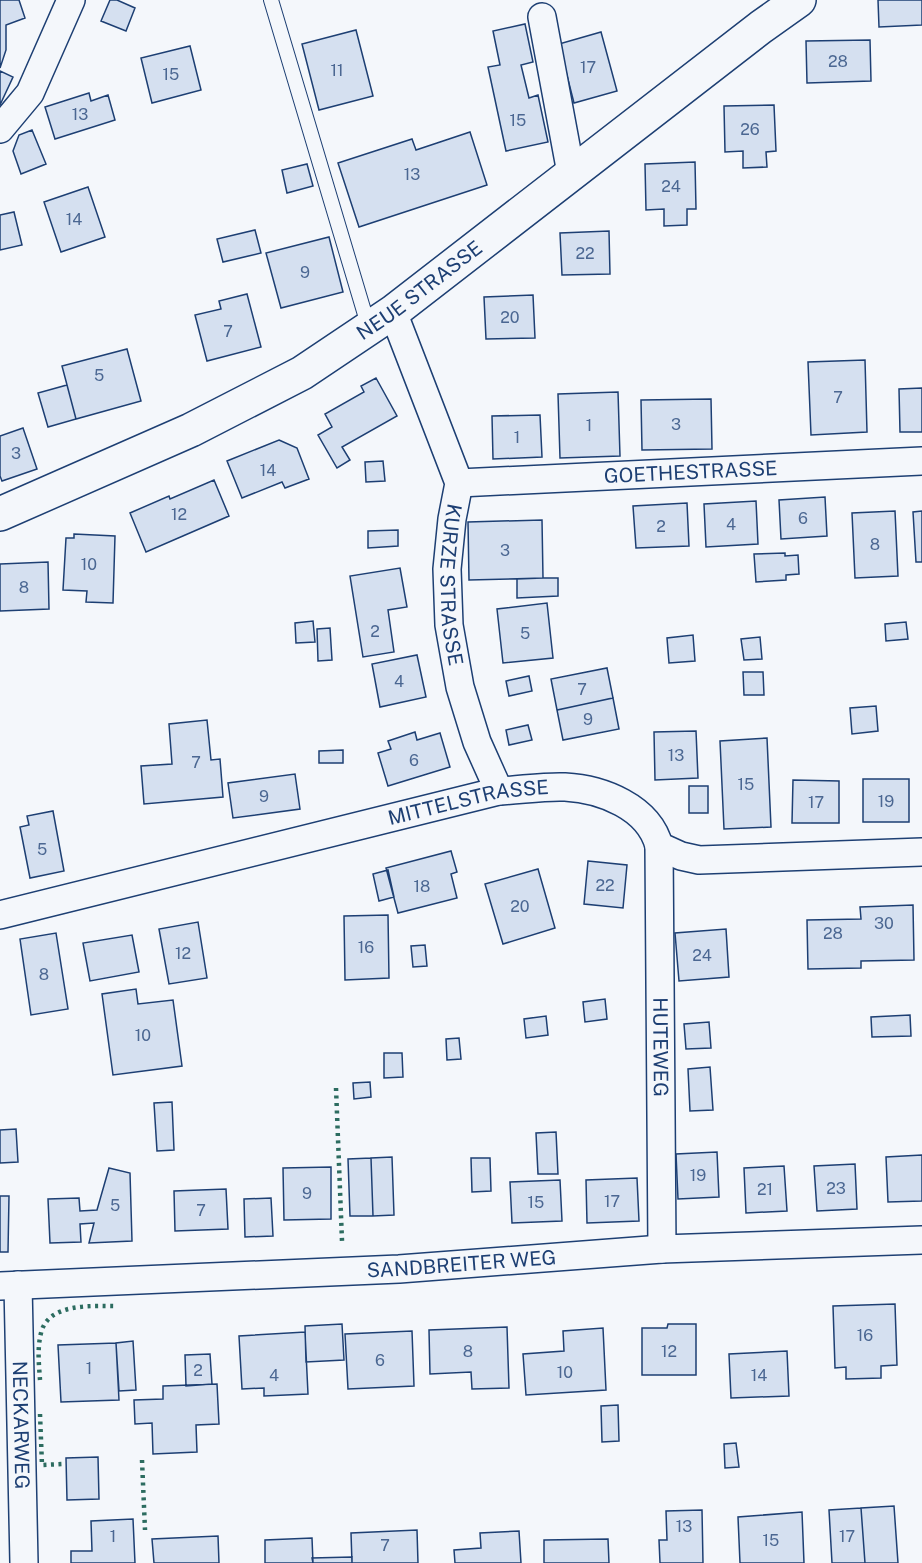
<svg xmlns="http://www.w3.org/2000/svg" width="922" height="1563" font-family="'Public Sans',sans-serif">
  <rect width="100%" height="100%" fill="#f4f7fb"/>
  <path fill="#d5e0f0" stroke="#1d3f73" stroke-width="1.5" d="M0,0H19L25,18L6,25V50L0,68Z
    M110,0H117L135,8L126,31L101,21Z
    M878,0H922V25L879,27Z
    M525,24L533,62L521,65L529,98L538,95L548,142L506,151L488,67L500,65L493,31Z
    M356,30L373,96L319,110L302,44Z
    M601,32L617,91L574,103L559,44Z
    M870,40L871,81L807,83L806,41Z
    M190,46L201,90L152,103L141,58Z
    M0,71L13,77L0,105Z
    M89,93L91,101L108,95L115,120L55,139L45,107Z
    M774,105L776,151L766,152L767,167L743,168V151L725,152L724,106Z
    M32,130L46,164L21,174L13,151L19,135Z
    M470,132L487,185L359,227L338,163L412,139L416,150Z
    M695,162L696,209H687V225L664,226V209L646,210L645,164Z
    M307,164L313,186L287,193L282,170Z
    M88,187L105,237L61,252L44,202Z
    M14,212L22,245L0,250V215Z
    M255,230L261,253L223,262L217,239Z
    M609,231L610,274L562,275L560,233Z
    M329,237L343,292L281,308L266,253Z
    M247,294L261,347L207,361L195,315L221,309L219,301Z
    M533,295L535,338L486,339L484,297Z
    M127,349L141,401L76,419L62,366Z
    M865,360L867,432L811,435L808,362Z
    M376,378L397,416L342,447L350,460L337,468L318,435L332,427L325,414L364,392L361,386Z
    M67,385L76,419L48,427L38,393Z
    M922,388V432H900L899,389Z
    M618,392L620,456L560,458L558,394Z
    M711,399L712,449L642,450L641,400Z
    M540,415L542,457L493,459L492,416Z
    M23,428L37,469L2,481L0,476V436Z
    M279,440L297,448L309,479L285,488L282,482L242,498L227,461Z
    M383,461L385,481L366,482L365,462Z
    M214,480L229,516L146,552L130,513L169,496L170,499Z
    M825,497L827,536L781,539L779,500Z
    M756,501L758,544L706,547L704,504Z
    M687,503L689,546L636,548L633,506Z
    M895,511L898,576L855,578L852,513Z
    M922,511V562H916L913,512Z
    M542,520L543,578L469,580L468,522Z
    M398,530V546L368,548V531Z
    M74,534L115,536L113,603L86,602L87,591L63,590L66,538H74Z
    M785,553V556L798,555L799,574L786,575V580L756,582L754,554Z
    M48,562L49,609L0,611V564Z
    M400,568L407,607L388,610L394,652L363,657L350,576Z
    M543,578H558V596L517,598V579Z
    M547,603L553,658L503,663L497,609Z
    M313,621L315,642L296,643L295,623Z
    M906,622L908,639L886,641L885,624Z
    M330,628L332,660L318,661L317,629Z
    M693,635L695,661L669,663L667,638Z
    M760,637L762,659L744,660L741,639Z
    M417,655L426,697L380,707L372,664Z
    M607,668L613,698L557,710L551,679Z
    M743,672H763L764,695H744Z
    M529,676L532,691L509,696L506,681Z
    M613,698L619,729L563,740L557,710Z
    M876,706L878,731L852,734L850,708Z
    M207,720L211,760L220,759L223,797L144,804L141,766L172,764L169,724Z
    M528,725L532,740L509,745L506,730Z
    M696,731L698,778L655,780L654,732Z
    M415,732L417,740L440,733L450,767L388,786L378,753L391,749L388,741Z
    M767,738L771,827L724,829L720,741Z
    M343,750V763H319V751Z
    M295,774L300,809L233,818L228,783Z
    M863,779H909V822H863Z
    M793,780L839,781V823H792Z
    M689,786H708V813H689Z
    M53,811L64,871L30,878L20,827L29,825L27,816Z
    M451,851L457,872L451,874L457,898L398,913L386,868Z
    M588,861L627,865L623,908L584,904Z
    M538,869L555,928L503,944L485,884Z
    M388,870L394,897L379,901L373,874Z
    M913,905L914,960L861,961V968L808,969L807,920L861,919L860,907Z
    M388,915L389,978L345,980L344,916Z
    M198,922L207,978L169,984L159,929Z
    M726,929L729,977L679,981L675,933Z
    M56,933L68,1009L31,1015L20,939Z
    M132,935L139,972L90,981L83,943Z
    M425,945L427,966L413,967L411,946Z
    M136,989L138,1004L173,1000L182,1066L113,1075L102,994Z
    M605,999L607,1019L585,1022L583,1002Z
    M910,1015L911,1036L872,1037L871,1017Z
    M546,1016L548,1035L526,1038L524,1019Z
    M709,1022L711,1048L686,1049L684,1024Z
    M459,1038L461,1059L447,1060L446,1039Z
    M384,1053H402L403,1077L384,1078Z
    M710,1067L713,1110L690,1111L688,1069Z
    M370,1082L371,1097L354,1099L353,1083Z
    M172,1102L174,1150L157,1151L154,1103Z
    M16,1129L18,1162L0,1163V1130Z
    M556,1132L558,1174H538L536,1133Z
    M717,1152L719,1197L678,1199L676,1154Z
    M922,1155V1201L888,1202L886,1157Z
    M392,1157L394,1215L373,1216L371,1158Z
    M371,1158L373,1216H350L348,1159Z
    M471,1158H490L491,1191L472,1192Z
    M855,1164L857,1209L817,1211L814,1166Z
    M784,1166L787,1211L746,1213L744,1168Z
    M331,1167V1219L284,1220L283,1168Z
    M109,1168L130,1173L132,1241L89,1243L94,1223L80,1224L81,1242L50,1243L48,1199L79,1198L80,1211L97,1210Z
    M637,1178L639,1221L587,1223L586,1180Z
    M560,1180L562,1221L512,1223L510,1182Z
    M226,1189L228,1229L175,1231L174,1191Z
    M0,1196H9L8,1252H0Z
    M271,1198L273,1236L245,1237L244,1199Z
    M895,1304L897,1365L881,1366V1378L846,1379V1367L835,1368L833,1306Z
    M342,1324L344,1360L306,1362L305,1326Z
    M668,1324H696V1375H642V1328H667Z
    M507,1327L509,1388L472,1389L471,1372L430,1374L429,1330Z
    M603,1328L606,1390L526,1395L523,1354L564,1351L563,1331Z
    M412,1331L414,1386L348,1389L345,1334Z
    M305,1332L308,1394L264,1396V1388L242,1389L239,1336Z
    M133,1341L136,1390L119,1391L116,1343Z
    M116,1343L119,1400L61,1402L58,1345Z
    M787,1351L789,1396L731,1398L729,1354Z
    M210,1354L212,1384L186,1386L185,1355Z
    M217,1384L219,1424L196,1425L197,1452L153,1454L152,1423L135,1424L134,1400L163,1399V1386Z
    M618,1405L619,1441L602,1442L601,1406Z
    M736,1443L739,1467L725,1468L724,1444Z
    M98,1457L99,1499L67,1500L66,1458Z
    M894,1506L898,1563H865L861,1508Z
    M861,1508L865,1563H832L829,1510Z
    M702,1510L703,1563H660L659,1540H667L666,1511Z
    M802,1512L804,1563H740L738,1517Z
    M133,1519L135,1563H71V1551H92L91,1521Z
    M417,1530L418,1563H352L351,1533Z
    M519,1531L521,1563H455L454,1550L481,1548L480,1533Z
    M218,1536L219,1563H154L152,1539Z
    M312,1538L313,1563H265V1540Z
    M608,1539L609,1563H544V1540Z
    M352,1557V1563H313L312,1558Z"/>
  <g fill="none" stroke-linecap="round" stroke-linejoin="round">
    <defs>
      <path id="service" d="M271,0L369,328"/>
      <g id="minor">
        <path d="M542,17L571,173"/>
        <path d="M0,129L30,93L71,0"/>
        <path id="s1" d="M393,312L459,483L452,519L447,569L449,625L460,687L477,742L499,791"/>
        <path id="s2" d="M459,483L922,461"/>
        <path id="s3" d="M659,846L662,1249"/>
        <path id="s4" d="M0,915L499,791C521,790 544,786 565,787C602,789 649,807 659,846L681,856L699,860L922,852"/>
        <path id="s5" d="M18,1285L24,1563"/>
        <path id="s6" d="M0,1286L399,1269L662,1249L922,1240"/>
      </g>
      <g id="tertiary">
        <path id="s7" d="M0,514L191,430L302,373L393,312L761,27L799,0"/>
      </g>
    </defs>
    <use href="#service" stroke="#1d3f73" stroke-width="16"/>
    <use href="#minor" stroke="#1d3f73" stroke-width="30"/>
    <use href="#tertiary" stroke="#1d3f73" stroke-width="36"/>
    <use href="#service" stroke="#f4f7fb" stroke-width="14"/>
    <use href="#minor" stroke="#f4f7fb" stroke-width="27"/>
    <use href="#tertiary" stroke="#f4f7fb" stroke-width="33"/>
    <path stroke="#2c6c60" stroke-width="4.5" stroke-dasharray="3 4.5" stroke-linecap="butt" d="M336,1088L342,1241
      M40,1380C39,1365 37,1349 41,1333C48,1303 91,1306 115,1306
      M40,1414L42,1465L64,1464
      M142,1460L145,1530"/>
  </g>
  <g text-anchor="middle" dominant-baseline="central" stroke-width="4.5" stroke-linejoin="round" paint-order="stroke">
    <g font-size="16" fill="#4b6792">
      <text x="838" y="61">28</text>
      <text x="588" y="67">17</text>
      <text x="337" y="70">11</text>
      <text x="171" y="74">15</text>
      <text x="80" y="114">13</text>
      <text x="518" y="120">15</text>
      <text x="750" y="129">26</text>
      <text x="412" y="174">13</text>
      <text x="671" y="186">24</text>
      <text x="74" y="219">14</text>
      <text x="585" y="253">22</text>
      <text x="305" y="272">9</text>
      <text x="510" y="317">20</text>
      <text x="228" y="331">7</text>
      <text x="99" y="375">5</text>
      <text x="838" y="397">7</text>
      <text x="676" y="424">3</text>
      <text x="589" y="425">1</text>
      <text x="517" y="437">1</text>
      <text x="16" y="453">3</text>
      <text x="268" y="470">14</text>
      <text x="179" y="514">12</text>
      <text x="803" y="518">6</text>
      <text x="731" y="524">4</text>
      <text x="661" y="526">2</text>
      <text x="875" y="544">8</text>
      <text x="505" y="550">3</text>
      <text x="89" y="564">10</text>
      <text x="24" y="587">8</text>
      <text x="375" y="631">2</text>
      <text x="525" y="633">5</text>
      <text x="399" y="681">4</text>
      <text x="582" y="689">7</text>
      <text x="588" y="719">9</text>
      <text x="676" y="755">13</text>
      <text x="414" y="760">6</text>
      <text x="196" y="762">7</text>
      <text x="746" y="784">15</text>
      <text x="264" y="796">9</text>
      <text x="886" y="801">19</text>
      <text x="816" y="802">17</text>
      <text x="42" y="849">5</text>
      <text x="605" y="885">22</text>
      <text x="422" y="886">18</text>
      <text x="520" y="906">20</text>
      <text x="884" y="923">30</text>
      <text x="833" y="933">28</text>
      <text x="366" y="947">16</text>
      <text x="183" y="953">12</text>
      <text x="702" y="955">24</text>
      <text x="44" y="974">8</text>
      <text x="143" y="1035">10</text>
      <text x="698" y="1175">19</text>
      <text x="836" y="1188">23</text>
      <text x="765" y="1189">21</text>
      <text x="307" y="1193">9</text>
      <text x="612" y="1201">17</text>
      <text x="536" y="1202">15</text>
      <text x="115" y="1205">5</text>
      <text x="201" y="1210">7</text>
      <text x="865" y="1335">16</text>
      <text x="468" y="1351">8</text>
      <text x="669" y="1351">12</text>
      <text x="380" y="1360">6</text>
      <text x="89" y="1368">1</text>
      <text x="198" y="1370">2</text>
      <text x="565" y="1372">10</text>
      <text x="274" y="1375">4</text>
      <text x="759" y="1375">14</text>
      <text x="684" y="1526">13</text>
      <text x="113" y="1536">1</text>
      <text x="847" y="1536">17</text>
      <text x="771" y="1540">15</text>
      <text x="385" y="1545">7</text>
    </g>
    <g font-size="20" fill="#1d3f73" stroke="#f4f7fb">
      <text stroke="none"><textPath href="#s7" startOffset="477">NEUE STRASSE</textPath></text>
      <text stroke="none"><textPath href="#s2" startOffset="232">GOETHESTRASSE</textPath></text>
      <text stroke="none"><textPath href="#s1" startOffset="286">KURZE STRASSE</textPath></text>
      <text stroke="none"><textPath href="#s4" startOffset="482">MITTELSTRASSE</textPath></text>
      <text stroke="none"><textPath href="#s3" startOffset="201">HUTEWEG</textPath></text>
      <text stroke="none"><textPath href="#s6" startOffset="462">SANDBREITER WEG</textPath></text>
      <text stroke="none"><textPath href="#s5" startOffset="140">NECKARWEG</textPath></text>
    </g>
  </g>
</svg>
